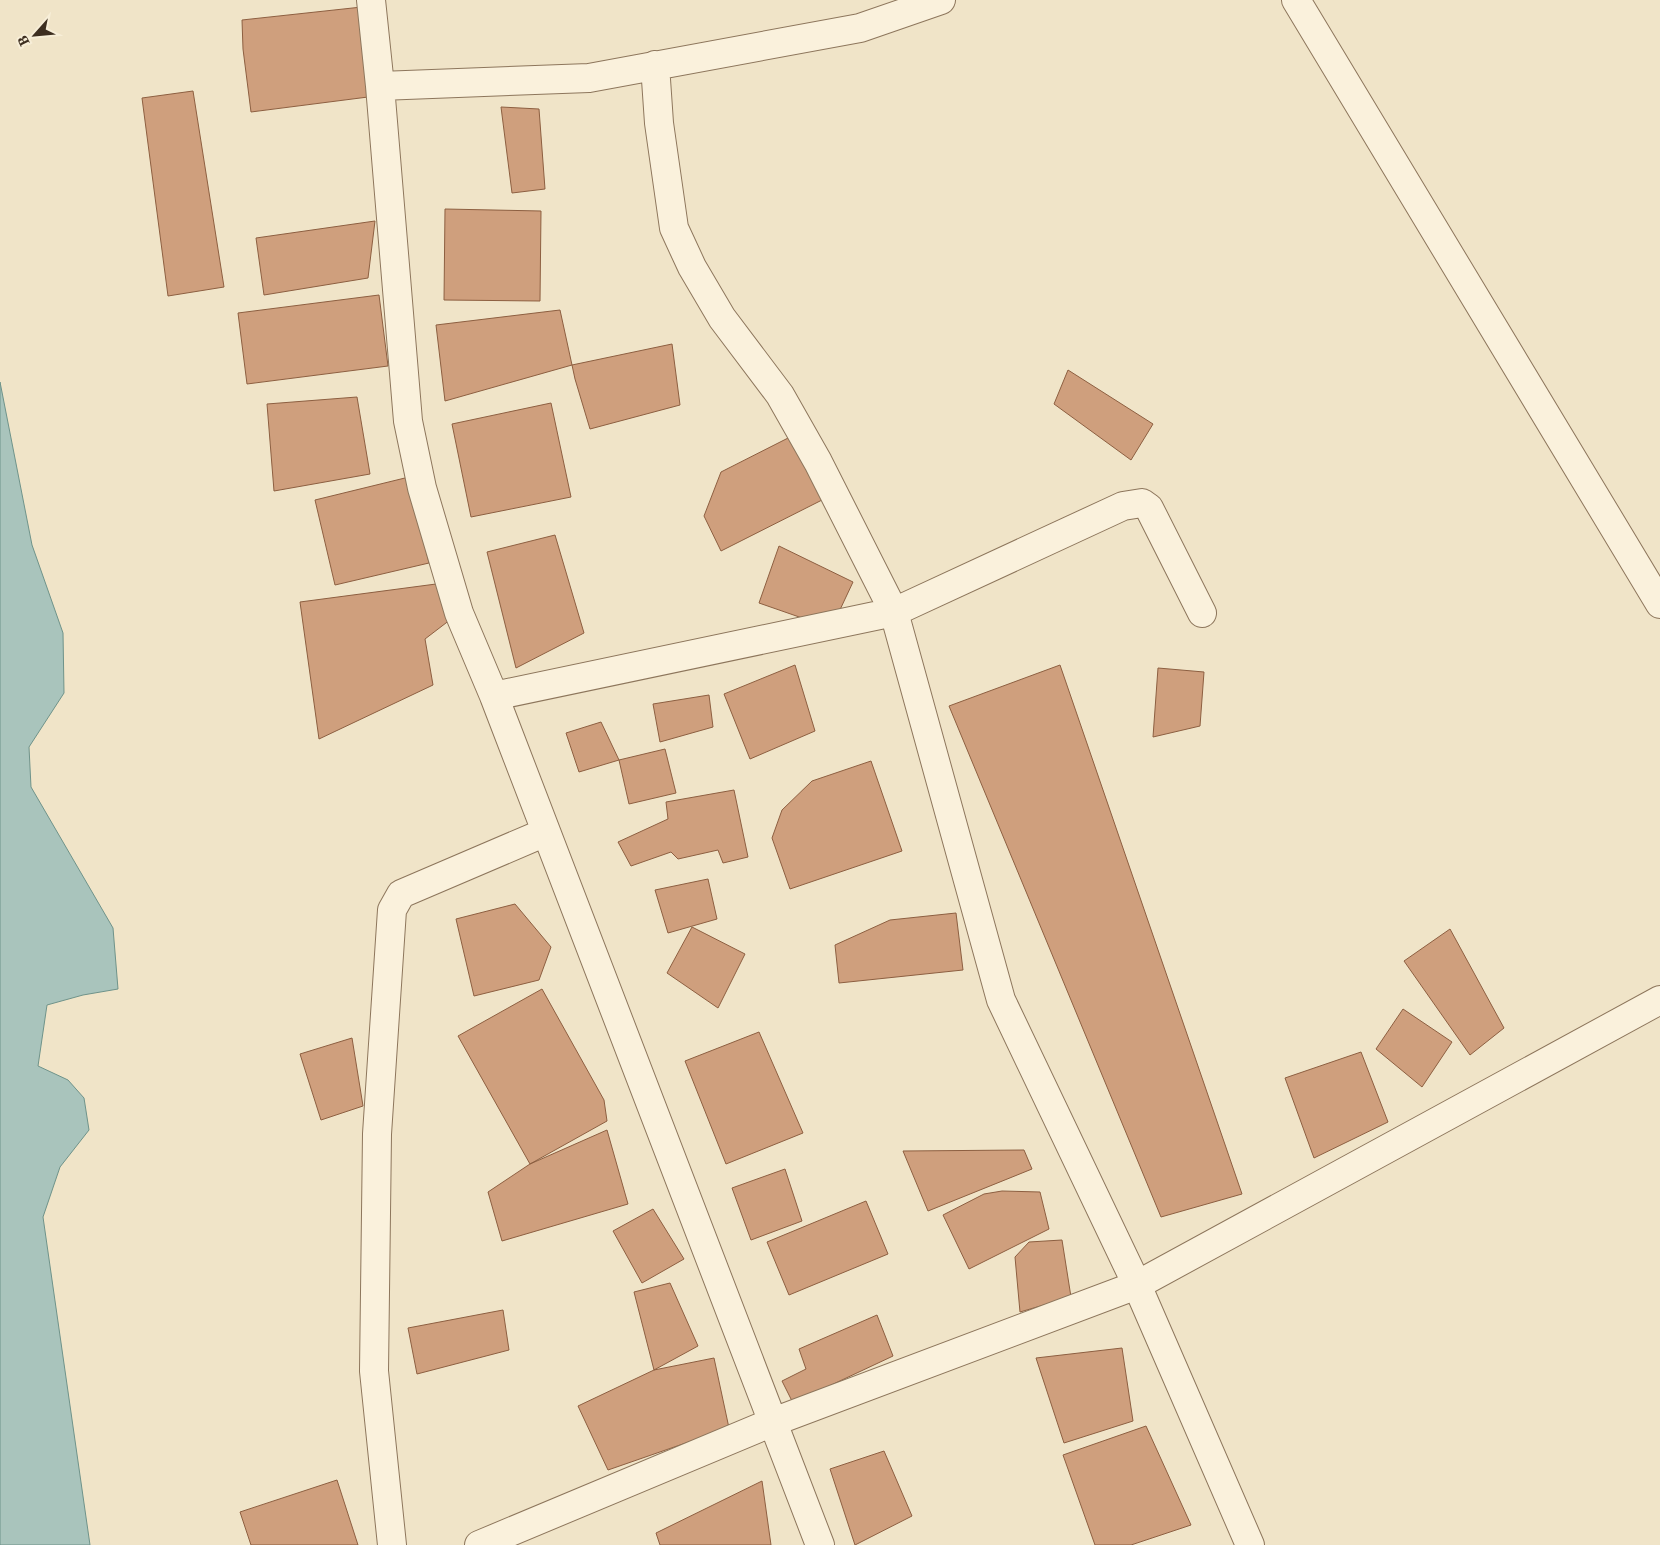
<svg xmlns="http://www.w3.org/2000/svg" width="1660" height="1545" font-family="'Noto Serif',serif">
  <rect width="100%" height="100%" fill="#f0e4c8"/>
  <path fill="#a9c4bc" stroke="#6f938a" d="M0,382L32,545L63,633L64,693L29,747L31,787L113,928L118,989L83,995L47,1005L38,1066L68,1080L84,1098L89,1130L60,1167L43,1217L90,1545H0Z"/>
  <path fill="#cf9f7d" stroke="#8d5f41" d="M371,6L368,97L251,112L243,49L242,20Z
    M193,91L224,287L168,296L142,98Z
    M501,107L539,109L545,189L512,193Z
    M445,209L541,211L540,301L444,300Z
    M375,221L368,278L264,295L256,238Z
    M379,295L388,366L247,384L238,313Z
    M560,310L572,365L445,401L436,325Z
    M672,344L680,405L590,429L575,379L572,365Z
    M1068,370L1153,424L1131,460L1054,404Z
    M357,397L370,474L274,491L267,404Z
    M551,403L571,497L471,517L452,424Z
    M794,435L826,498L721,551L704,516L721,472Z
    M409,477L429,563L335,585L315,500Z
    M555,535L584,633L516,668L487,552Z
    M779,546L853,582L838,614L805,619L759,603Z
    M436,584L459,613L425,639L433,685L319,739L300,602Z
    M795,665L815,731L750,759L724,694Z
    M1060,665L1242,1194L1161,1217L949,706Z
    M1158,668L1204,672L1200,726L1153,737Z
    M709,695L713,727L660,742L653,704Z
    M601,722L619,760L579,772L566,733Z
    M665,749L676,793L629,804L619,760Z
    M871,761L902,851L790,889L772,838L782,810L812,781Z
    M734,790L748,857L723,863L718,850L678,859L671,852L631,866L618,842L668,819L666,802Z
    M708,879L717,919L668,933L655,890Z
    M515,904L551,947L539,980L474,996L456,919Z
    M956,913L963,970L839,983L835,945L890,920Z
    M692,927L745,954L718,1008L667,973Z
    M1450,929L1504,1028L1470,1055L1404,961Z
    M542,989L604,1100L607,1121L530,1164L458,1036Z
    M1403,1009L1452,1042L1422,1087L1376,1049Z
    M759,1032L803,1133L726,1164L685,1061Z
    M352,1038L363,1106L321,1120L300,1054Z
    M1361,1052L1388,1122L1314,1158L1285,1078Z
    M607,1130L628,1204L502,1241L488,1192L530,1164Z
    M1024,1150L1032,1169L928,1211L903,1151Z
    M785,1169L802,1221L751,1240L732,1188Z
    M1002,1191L1040,1192L1049,1229L969,1269L943,1215L984,1194Z
    M866,1201L888,1254L789,1295L767,1242Z
    M653,1209L684,1259L642,1283L613,1231Z
    M1062,1240L1071,1297L1020,1312L1015,1257L1029,1242Z
    M670,1283L698,1346L654,1370L634,1292Z
    M503,1310L509,1350L417,1374L408,1328Z
    M877,1315L893,1356L793,1403L782,1381L806,1369L799,1349Z
    M1122,1348L1133,1421L1064,1443L1036,1358Z
    M714,1358L729,1428L608,1470L578,1406L654,1370Z
    M1146,1426L1191,1525L1131,1545H1095L1063,1455Z
    M884,1451L912,1516L855,1545L830,1469Z
    M337,1480L358,1545H251L240,1512Z
    M762,1481L771,1545H660L656,1533Z"/>
  <g fill="none" stroke-linecap="round" stroke-linejoin="round">
    <defs>
      <path id="street" d="M371,0L380,86L408,421L422,488L459,613L494,696L820,1545
        M1296,0L1660,604
        M655,65L659,123L674,228L692,267L722,318L780,395L818,462L894,612L1001,1000L1137,1285L1250,1545
        M380,86L589,78L860,28L941,0
        M494,696L894,612L1123,506L1142,503L1149,508L1202,613
        M392,1545L374,1371L377,1134L392,910L401,894L546,832
        M479,1545L773,1422L1137,1285L1660,1000"/>
    </defs>
    <use href="#street" stroke="#8d765c" stroke-width="30"/>
    <use href="#street" stroke="#faf1dc" stroke-width="28"/>
  </g>
  <g transform="translate(35 35) rotate(243)" stroke="#f7eed8" stroke-width="4" paint-order="stroke">
  <path d="M0-4L9 19L0 12L-9 19Z" fill="#3d2e20"/>
  <text y="-8" font-size="14" font-weight="bold" text-anchor="middle" fill="#3d2e20">B</text>
  </g>
</svg>
